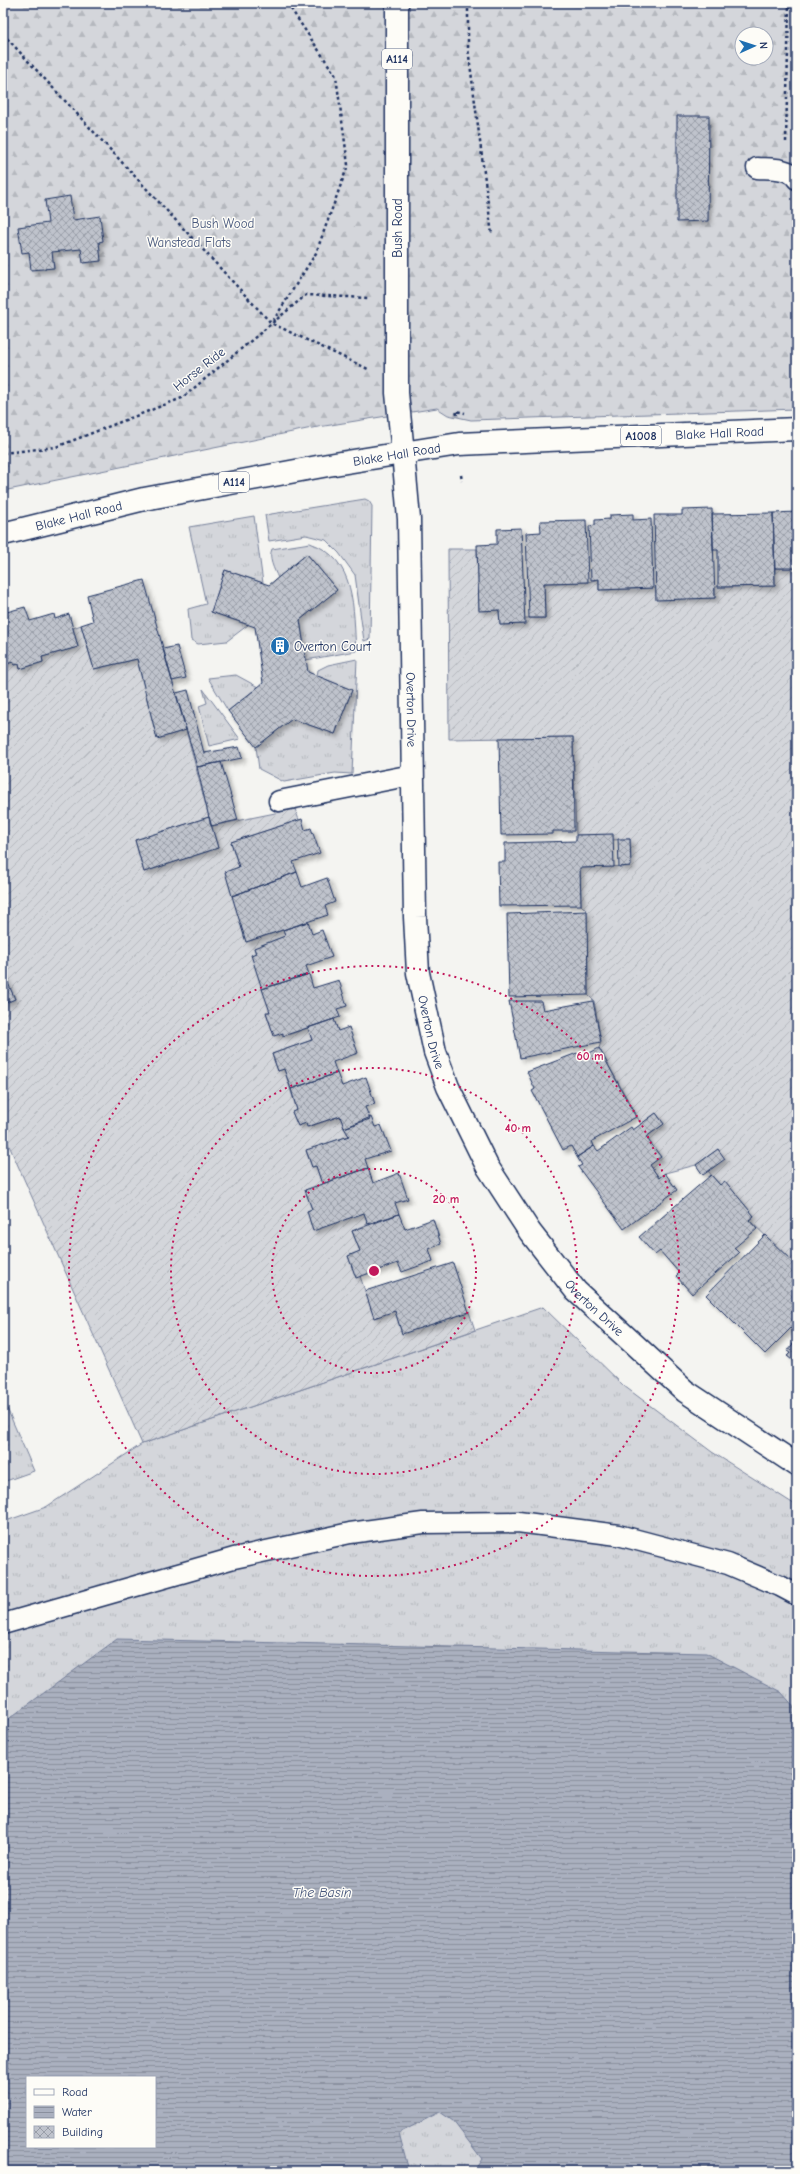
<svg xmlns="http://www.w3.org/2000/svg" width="800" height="2174" font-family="'Comic Neue',sans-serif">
  <defs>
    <pattern id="grass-tufts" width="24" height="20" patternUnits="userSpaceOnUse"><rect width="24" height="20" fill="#d4d6db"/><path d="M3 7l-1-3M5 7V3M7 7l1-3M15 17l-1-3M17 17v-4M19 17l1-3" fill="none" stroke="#b5b8be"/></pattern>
    <pattern id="forest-firs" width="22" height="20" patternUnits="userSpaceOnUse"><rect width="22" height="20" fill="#d4d6db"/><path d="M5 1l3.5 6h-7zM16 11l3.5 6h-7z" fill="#b5b8be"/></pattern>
    <pattern id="garden-furrows" width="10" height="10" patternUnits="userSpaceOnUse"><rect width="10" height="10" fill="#d4d6db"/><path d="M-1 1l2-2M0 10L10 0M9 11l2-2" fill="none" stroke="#b5b8be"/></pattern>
    <pattern id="water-rules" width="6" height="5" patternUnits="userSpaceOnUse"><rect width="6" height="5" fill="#aab0bf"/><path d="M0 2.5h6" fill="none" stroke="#8a909e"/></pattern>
    <pattern id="building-cross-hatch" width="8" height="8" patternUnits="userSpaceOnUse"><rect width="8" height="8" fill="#bfc3cc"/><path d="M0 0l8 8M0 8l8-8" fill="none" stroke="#9a9fa9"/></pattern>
    <filter id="shadow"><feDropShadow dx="3.5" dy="3.5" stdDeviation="2" flood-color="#0004"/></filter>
  </defs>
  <rect width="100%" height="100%" fill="#f4f4f1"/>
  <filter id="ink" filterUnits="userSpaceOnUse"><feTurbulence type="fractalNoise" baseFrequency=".025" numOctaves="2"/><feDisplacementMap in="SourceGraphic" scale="8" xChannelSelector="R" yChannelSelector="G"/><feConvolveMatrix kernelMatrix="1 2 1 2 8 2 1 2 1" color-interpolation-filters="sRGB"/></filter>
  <g filter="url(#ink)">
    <path fill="url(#grass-tufts)" stroke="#78829c" fill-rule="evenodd" d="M365,499L369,501L372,506L370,639L364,641L355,575L339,553L326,540L306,535L269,541L265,515Z
      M254,516L263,583L225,570L211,612L248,625L227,641L198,644L191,640L188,609L206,604L189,527Z
      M310,543C357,559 353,609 356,651L306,660L300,620L337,590L307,554L278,578C274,569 268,558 272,549Z
      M357,659L352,774L335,773L284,782L259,769L256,747L292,719L335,734L352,690L317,676L318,670L328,665Z
      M236,675L258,687L228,711L208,678Z
      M203,689L240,739L209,746L199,706L207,703Z
      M543,1307L624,1386L712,1452L797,1506V2171H3V1522L46,1507L142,1444ZM27,2077H155V2147H27Z
      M3,1399L34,1471L3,1482Z"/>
    <path fill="url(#forest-firs)" stroke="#78829c" fill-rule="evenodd" d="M3,3H797V409L471,420L448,415L437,408L312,428L3,491ZM742,34H766V58H742Z"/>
    <path fill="url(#garden-furrows)" stroke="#78829c" d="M448,549H477L479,610H499L500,625L524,624L525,618H545L544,583L588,582L599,579V590L656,588V599L715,598V587L775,586V568H795L797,578V1266L749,1220L754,1216L725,1182L720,1185L708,1171L718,1149L696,1165L665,1173L659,1178L650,1165L660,1157L646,1137L664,1124L656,1113L641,1124L599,1048L601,1042L594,1001L588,995L587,911L581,905L580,868L630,866V839L613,840L612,835H576L573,737L449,739Z
      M81,625L94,669L137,659L157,739L186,730L209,817L135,840L144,872L218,848L211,826L295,809L299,820L231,842L239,867L226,873L246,942L283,930L285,936L254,948L270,1012L266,1013L274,1035L283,1033L284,1036L308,1028L312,1040L272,1054L278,1071L284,1069L297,1110L292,1112L298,1126L306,1123L308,1127L340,1116L349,1136L306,1151L312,1167L316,1166L322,1184L305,1190L312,1209L307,1211L313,1230L364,1213L368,1224L352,1231L360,1251L348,1256L356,1277L360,1276L365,1291L395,1311L402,1333L469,1312L475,1330L142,1444L3,1132V1004L15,999L3,972V665L13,662L15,665L19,664L20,669L43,662L42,657L78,647L73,628Z"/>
    <path fill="url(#water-rules)" stroke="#717c98" fill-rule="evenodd" d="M117,1639L706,1653L781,1692L797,1710V2171H474L482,2159L453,2121L440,2112L399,2133L409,2171H3V1723ZM27,2077H155V2147H27Z"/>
    <path fill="url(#building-cross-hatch)" stroke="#1b2f5e" filter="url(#shadow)" d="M677,116H709L708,221L677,222Z
      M70,196L73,220L100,216L103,241L99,242L101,261L83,263L81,249L52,252L54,268L31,270L29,252L22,253L18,227L48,223L45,200Z
      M712,509L715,598L656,600L654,515H682V510Z
      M797,512V578H796L795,568H775L773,513Z
      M773,513L775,586L718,587V550H713L712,514Z
      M633,514V520L651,519L653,588L599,590V579L591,580L589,526L595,525V520L610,519V515Z
      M586,520L588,582L544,583L545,618H529L526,533L541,532L540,521Z
      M521,528L525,624L500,625L499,610L479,611L477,545L497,544V529Z
      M307,554L337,590L300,620L308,672L352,690L335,734L292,719L256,747L228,711L263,683L255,627L211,612L225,570L269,585Z
      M144,580L186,730L157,739L137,659L94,669L81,625L93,621L87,595Z
      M25,607L30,621L54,614L55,619L69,614L78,647L42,657L43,662L20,669L19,664L15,665L13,662L3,665V613Z
      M177,646L186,678L172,681L163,649Z
      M188,690L204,753L239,747L242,758L197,767L176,693Z
      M573,737L574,831H553V834L501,835L499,738Z
      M221,762L238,820L211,826L197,767Z
      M209,817L218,848L144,872L135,840Z
      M302,819L305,830L311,828L320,853L293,862L297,872L232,896L225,872L239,867L231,842Z
      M613,834L614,867L580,868L581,905L499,906L498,862H505V843L576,841V835Z
      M618,839H630L631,866L619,867Z
      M297,872L302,887L327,878L335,902L325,906L328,915L246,942L232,896Z
      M587,911L588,995L509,997L507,914Z
      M308,922L312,934L322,930L332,957L306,966L309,974L262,989L251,955L256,953L254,948L285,936L283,930Z
      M3,972L15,999L3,1004Z
      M309,974L313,988L339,980L347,1006L337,1009L340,1017L283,1036V1033L274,1036L266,1012H270L262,989Z
      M509,1001H541L543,1010L593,1001L601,1042L520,1058Z
      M334,1019L338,1031L349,1027L358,1053L333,1062L337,1073L291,1089L284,1069L278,1071L272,1054L312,1040L308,1028Z
      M599,1048L636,1117L592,1141L594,1146L577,1157L571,1146L563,1150L532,1091L535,1089L527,1072L577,1053L580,1058Z
      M337,1073L342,1086L366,1077L375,1104L365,1107L370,1119L344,1128L340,1116L307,1127L306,1123L298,1126L292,1112L297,1110L291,1089Z
      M656,1113L664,1124L646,1137L661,1157L650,1165L659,1178L665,1173L677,1190L624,1229L578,1167L582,1165L577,1157L594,1146L598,1151L631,1127L633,1130Z
      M371,1117L375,1127L381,1125L391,1151L365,1159L368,1168L322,1184L316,1166L312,1167L306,1150L349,1136L344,1128Z
      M718,1149L725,1159L703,1175L696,1165Z
      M368,1168L373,1183L399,1173L408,1199L395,1203L399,1214L368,1224L364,1213L313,1231L307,1211L312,1209L305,1190Z
      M711,1175L720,1185L725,1181L754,1216L749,1220L757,1229L734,1248L739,1253L692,1294L676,1276L679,1273L660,1251L655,1255L639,1237Z
      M399,1214L405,1229L433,1219L441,1244L429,1249L433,1261L402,1272L398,1263L356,1278L348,1256L360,1251L352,1231Z
      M765,1235L797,1266V1322L765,1354L706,1295Z
      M453,1263L469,1312L402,1334L395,1311L374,1318L365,1291Z
      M797,1339V1364L787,1356L790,1353L787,1351Z"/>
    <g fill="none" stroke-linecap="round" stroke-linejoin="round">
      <defs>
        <path id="service" d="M757,168C770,169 789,167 797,179
          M279,801L412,775
          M3,1624L234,1558L350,1533L423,1523L518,1522L618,1535L728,1564L780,1586L797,1595"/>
        <g id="minor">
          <path id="s1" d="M403,453L409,519L415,917L418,973L435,1052L448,1087L487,1166L530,1232L576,1291L685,1391L797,1465"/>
        </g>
        <g id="primary">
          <path d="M397,3V393L403,453"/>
          <path id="s2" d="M3,534L144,499L328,465L459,444L797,429"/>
        </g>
      </defs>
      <use href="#service" stroke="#1b2f5e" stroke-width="23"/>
      <use href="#minor" stroke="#1b2f5e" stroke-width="25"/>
      <use href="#primary" stroke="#1b2f5e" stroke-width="25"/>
      <path stroke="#1b2f5e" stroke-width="2.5" stroke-dasharray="3 3" stroke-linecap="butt" d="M468,3V48L492,235
        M3,34L271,323L368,369
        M786,142L789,3
        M273,321L316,253L348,165L336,76L287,3
        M457,415L456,411L465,413
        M3,453L56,447L182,398L306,295L368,298
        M461,475L462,481"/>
      <use href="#service" stroke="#fdfcf7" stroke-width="20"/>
      <use href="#minor" stroke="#fdfcf7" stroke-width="22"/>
      <use href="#primary" stroke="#fdfcf7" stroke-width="22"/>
    </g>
  </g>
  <g fill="none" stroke="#c2185b" stroke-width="2" stroke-dasharray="2 4">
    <circle cx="374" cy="1271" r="102"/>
    <circle cx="374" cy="1271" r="203"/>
    <circle cx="374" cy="1271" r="305"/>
  </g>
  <defs>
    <symbol id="building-disc" viewBox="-11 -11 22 22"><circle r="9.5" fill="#1f6fb2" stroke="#fdfcf7"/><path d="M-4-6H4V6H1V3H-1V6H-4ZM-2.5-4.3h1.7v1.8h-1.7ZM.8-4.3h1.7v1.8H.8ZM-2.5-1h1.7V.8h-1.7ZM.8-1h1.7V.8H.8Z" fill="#fff"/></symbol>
  </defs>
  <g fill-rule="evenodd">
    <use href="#building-disc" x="269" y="635" width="22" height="22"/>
  </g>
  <g text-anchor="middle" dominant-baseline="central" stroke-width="3" stroke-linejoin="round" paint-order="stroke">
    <g fill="#fdfcf7" stroke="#5f6c8c" stroke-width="1">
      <rect x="382" y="49" width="30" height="20" rx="3"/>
      <rect x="621" y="426" width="40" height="20" rx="3"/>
      <rect x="219" y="472" width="30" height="20" rx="3"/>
    </g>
    <g font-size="12" font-weight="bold" fill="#1b2f5e">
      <text x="397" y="59">A114</text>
      <text x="641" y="436">A1008</text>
      <text x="234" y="482">A114</text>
    </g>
    <g font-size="13" fill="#49597d" stroke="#fdfcf7">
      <text x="223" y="223">Bush Wood</text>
      <text x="189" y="242">Wanstead Flats</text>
    </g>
    <g font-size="13" fill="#1b2f5e" stroke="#fdfcf7">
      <text transform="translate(397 228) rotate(-90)">Bush Road</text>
      <text transform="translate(199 369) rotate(-38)">Horse Ride</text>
      <text stroke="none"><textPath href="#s2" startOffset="726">Blake Hall Road</textPath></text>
      <text stroke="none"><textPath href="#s2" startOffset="402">Blake Hall Road</textPath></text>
      <text stroke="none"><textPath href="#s2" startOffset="78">Blake Hall Road</textPath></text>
      <text stroke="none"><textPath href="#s1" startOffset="257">Overton Drive</textPath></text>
      <text stroke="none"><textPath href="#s1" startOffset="581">Overton Drive</textPath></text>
      <text stroke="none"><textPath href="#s1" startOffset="905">Overton Drive</textPath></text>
    </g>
    <g font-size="13" fill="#1b2f5e" stroke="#fdfcf7" text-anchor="start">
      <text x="294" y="646">Overton Court</text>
    </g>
    <g font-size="14" font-style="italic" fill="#46567b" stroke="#fdfcf7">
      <text x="322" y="1892">The Basin</text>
    </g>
  </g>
  <circle cx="374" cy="1271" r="6" fill="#c2185b" stroke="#fdfcf7" stroke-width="2"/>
  <g font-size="12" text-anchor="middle" font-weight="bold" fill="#c2185b" stroke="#fdfcf7" stroke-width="3" stroke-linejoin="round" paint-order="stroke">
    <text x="590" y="1060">60 m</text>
    <text x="518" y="1132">40 m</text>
    <text x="446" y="1203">20 m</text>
  </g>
  <rect width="800" height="2174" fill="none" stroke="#fdfcf7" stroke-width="16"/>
  <rect x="8" y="8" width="784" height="2158" fill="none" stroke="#1b2f5e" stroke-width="1.5" filter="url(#ink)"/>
  <rect x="26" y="2076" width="130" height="72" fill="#fdfcf7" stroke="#a3aaba"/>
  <rect x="34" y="2089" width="20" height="6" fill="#fdfcf7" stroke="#a3aaba"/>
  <text x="62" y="2096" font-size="12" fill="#1b2f5e">Road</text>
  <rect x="34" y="2106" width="20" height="12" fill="url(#water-rules)" stroke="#a3aaba"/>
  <text x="62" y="2116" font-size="12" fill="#1b2f5e">Water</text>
  <rect x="34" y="2126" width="20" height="12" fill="url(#building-cross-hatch)" stroke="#a3aaba"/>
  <text x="62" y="2136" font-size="12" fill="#1b2f5e">Building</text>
  <g transform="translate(754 46) rotate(87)"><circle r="19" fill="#fdfcf7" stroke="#a3aaba"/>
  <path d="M0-3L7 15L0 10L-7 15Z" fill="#1f6fb2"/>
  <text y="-6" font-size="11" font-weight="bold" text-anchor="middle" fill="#1b2f5e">N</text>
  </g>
</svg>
